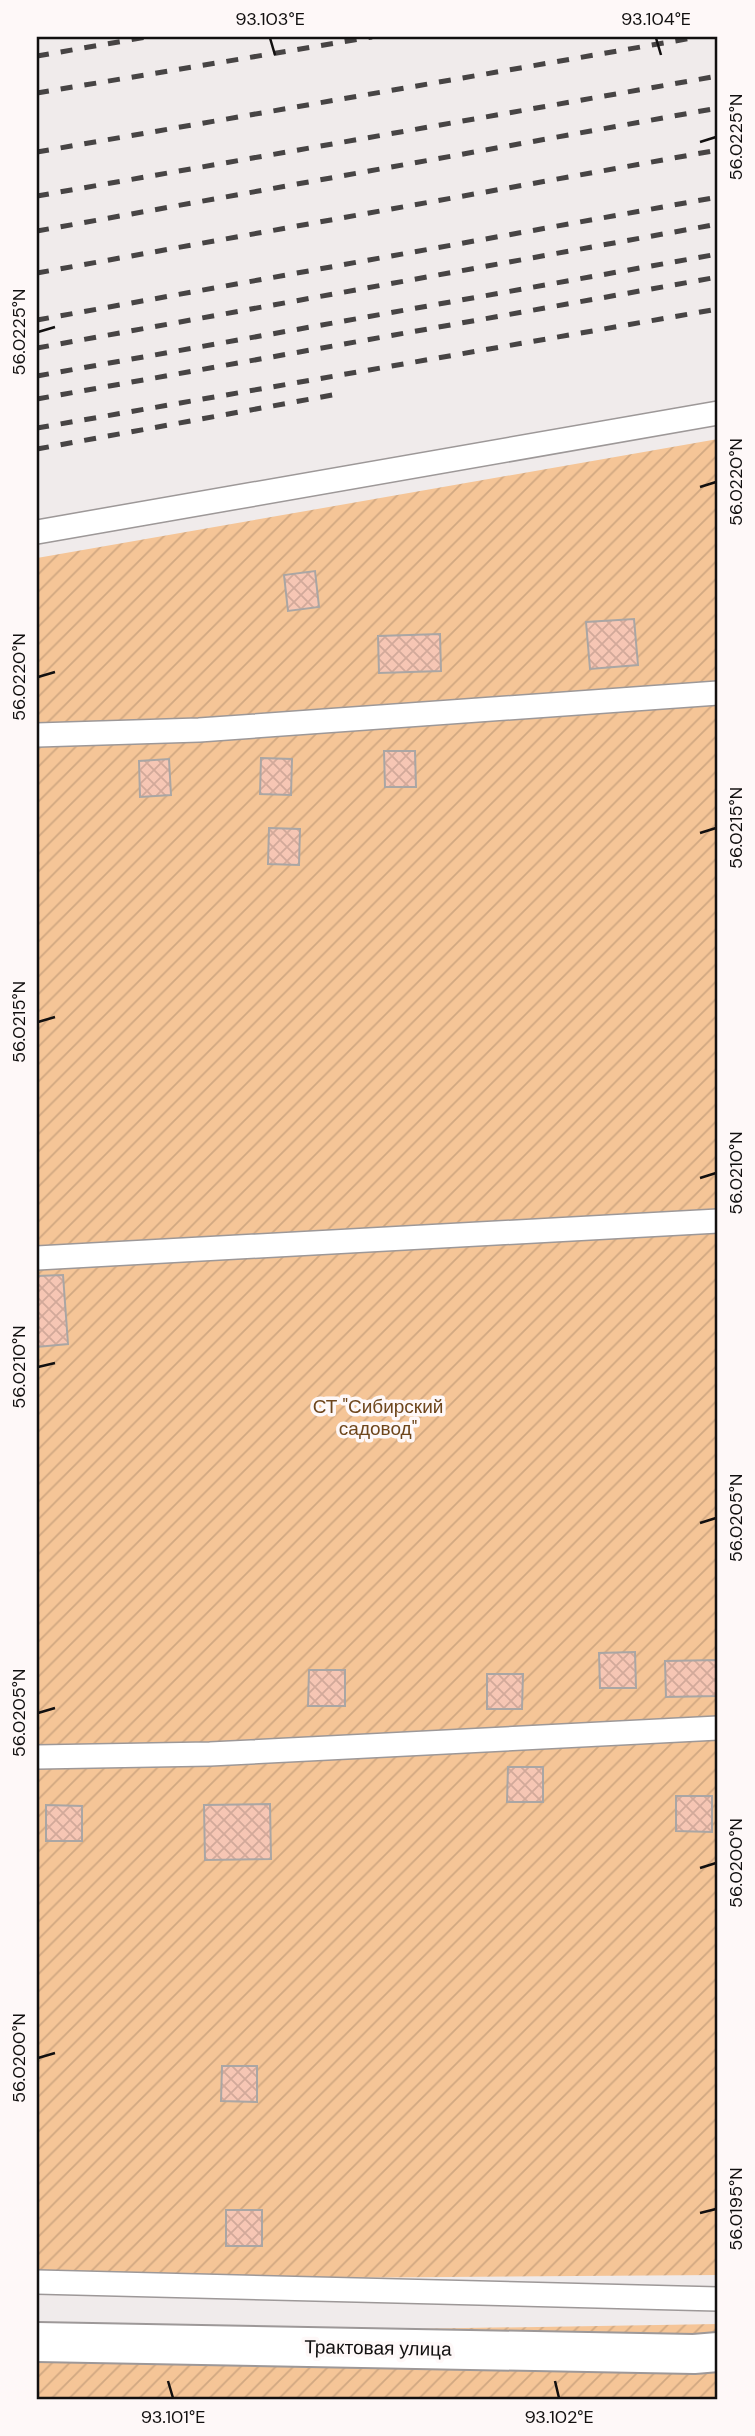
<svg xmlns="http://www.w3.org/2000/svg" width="755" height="2436" font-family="'DM Sans',sans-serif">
  <defs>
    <pattern id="garden-furrows" width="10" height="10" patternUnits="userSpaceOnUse" patternTransform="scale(1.75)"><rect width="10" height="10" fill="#f5c597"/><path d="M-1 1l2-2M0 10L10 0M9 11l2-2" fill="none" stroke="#d1a881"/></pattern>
    <pattern id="building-cross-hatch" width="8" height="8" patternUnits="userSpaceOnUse" patternTransform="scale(1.75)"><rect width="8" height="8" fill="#f6c6b4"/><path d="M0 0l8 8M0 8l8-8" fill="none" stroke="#d2a99a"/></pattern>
  </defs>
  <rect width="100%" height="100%" fill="#f0ebeb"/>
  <path fill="url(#garden-furrows)" d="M718,439V2275L37,2280V558Z
    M718,2324V2399H37V2335Z"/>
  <path fill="url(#building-cross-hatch)" stroke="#aaa6a4" stroke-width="2" d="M315,571L319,607L288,611L284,575Z
    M634,619L638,665L590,669L586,622Z
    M440,634L441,671L379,673L378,636Z
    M384,751H415L416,787H385Z
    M261,758L292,759L291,795L260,794Z
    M169,759L171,795L140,797L139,761Z
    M269,828L300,829L299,865L268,864Z
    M63,1275L68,1344L37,1347V1276Z
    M635,1652L636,1688H600L599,1653Z
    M718,1660V1696L666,1697L665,1661Z
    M309,1670H345V1706H308Z
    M487,1674H523L522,1709H487Z
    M508,1767H543V1802H507Z
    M676,1796H712V1832L676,1831Z
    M270,1804L271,1859L205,1860L204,1805Z
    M46,1805L82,1806V1841H46Z
    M222,2066H257V2102L221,2101Z
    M226,2210H262V2246H226Z"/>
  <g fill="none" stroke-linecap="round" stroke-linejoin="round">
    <defs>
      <path id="lane" d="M37,532L718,413
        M37,735L199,730L718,693
        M37,1258L718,1221
        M37,1757L210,1754L718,1728
        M37,2282L718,2299"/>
      <path id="street" d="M37,2342L694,2354L718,2352"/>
    </defs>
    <use href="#lane" stroke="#9d9898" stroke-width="26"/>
    <use href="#street" stroke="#9d9898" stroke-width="42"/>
    <use href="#lane" stroke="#fff" stroke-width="23"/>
    <use href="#street" stroke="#fff" stroke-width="38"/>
    <path stroke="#474444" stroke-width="5" stroke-dasharray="12 12" stroke-linecap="butt" d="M37,56L147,37
      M37,93L372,37
      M37,152L698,37
      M37,196L718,76
      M37,231L718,108
      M37,273L718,150
      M37,320L718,197
      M37,348L718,224
      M37,376L718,254
      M37,399L718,277
      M37,428L718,309
      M37,449L338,394"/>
  </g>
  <path fill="none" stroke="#121010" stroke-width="2.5" d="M270,38L275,55M656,38L661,55M700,142L716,137M38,332L55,327M700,487L716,482M38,677L55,672M700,833L716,828M38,1022L55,1017M700,1178L716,1173M38,1367L55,1363M700,1523L716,1518M38,1713L55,1708M700,1868L716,1863M38,2058L55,2053M700,2213L716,2209M168,2381L173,2398M555,2381L559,2398"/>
  <g text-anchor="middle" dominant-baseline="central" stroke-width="7" stroke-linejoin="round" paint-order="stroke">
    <g font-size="19" fill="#6e461c" stroke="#fef8f8">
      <text x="378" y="1406">СТ "Сибирский<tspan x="378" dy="22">садовод"</tspan></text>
    </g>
    <g font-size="19" fill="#121010" stroke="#fef8f8">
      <text transform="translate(378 2348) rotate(1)">Трактовая улица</text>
    </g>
  </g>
  <rect width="755" height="2436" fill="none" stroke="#fef8f8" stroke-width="77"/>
  <rect x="38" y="38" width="678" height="2360" fill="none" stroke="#121010" stroke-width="2.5"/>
  <g font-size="18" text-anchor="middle" fill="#121010">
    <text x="270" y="25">93.103°E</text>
    <text x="656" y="25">93.104°E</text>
    <text transform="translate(736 137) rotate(-90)" y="6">56.0225°N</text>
    <text transform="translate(19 332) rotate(-90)" y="6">56.0225°N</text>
    <text transform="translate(736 482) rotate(-90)" y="6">56.0220°N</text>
    <text transform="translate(19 677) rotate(-90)" y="6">56.0220°N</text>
    <text transform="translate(736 828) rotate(-90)" y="6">56.0215°N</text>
    <text transform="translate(19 1022) rotate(-90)" y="6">56.0215°N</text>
    <text transform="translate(736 1173) rotate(-90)" y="6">56.0210°N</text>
    <text transform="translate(19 1367) rotate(-90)" y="6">56.0210°N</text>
    <text transform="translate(736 1518) rotate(-90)" y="6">56.0205°N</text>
    <text transform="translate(19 1713) rotate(-90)" y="6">56.0205°N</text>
    <text transform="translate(736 1863) rotate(-90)" y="6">56.0200°N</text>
    <text transform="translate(19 2058) rotate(-90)" y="6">56.0200°N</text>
    <text transform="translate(736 2209) rotate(-90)" y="6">56.0195°N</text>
    <text x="173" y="2423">93.101°E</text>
    <text x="559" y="2423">93.102°E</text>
  </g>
</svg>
